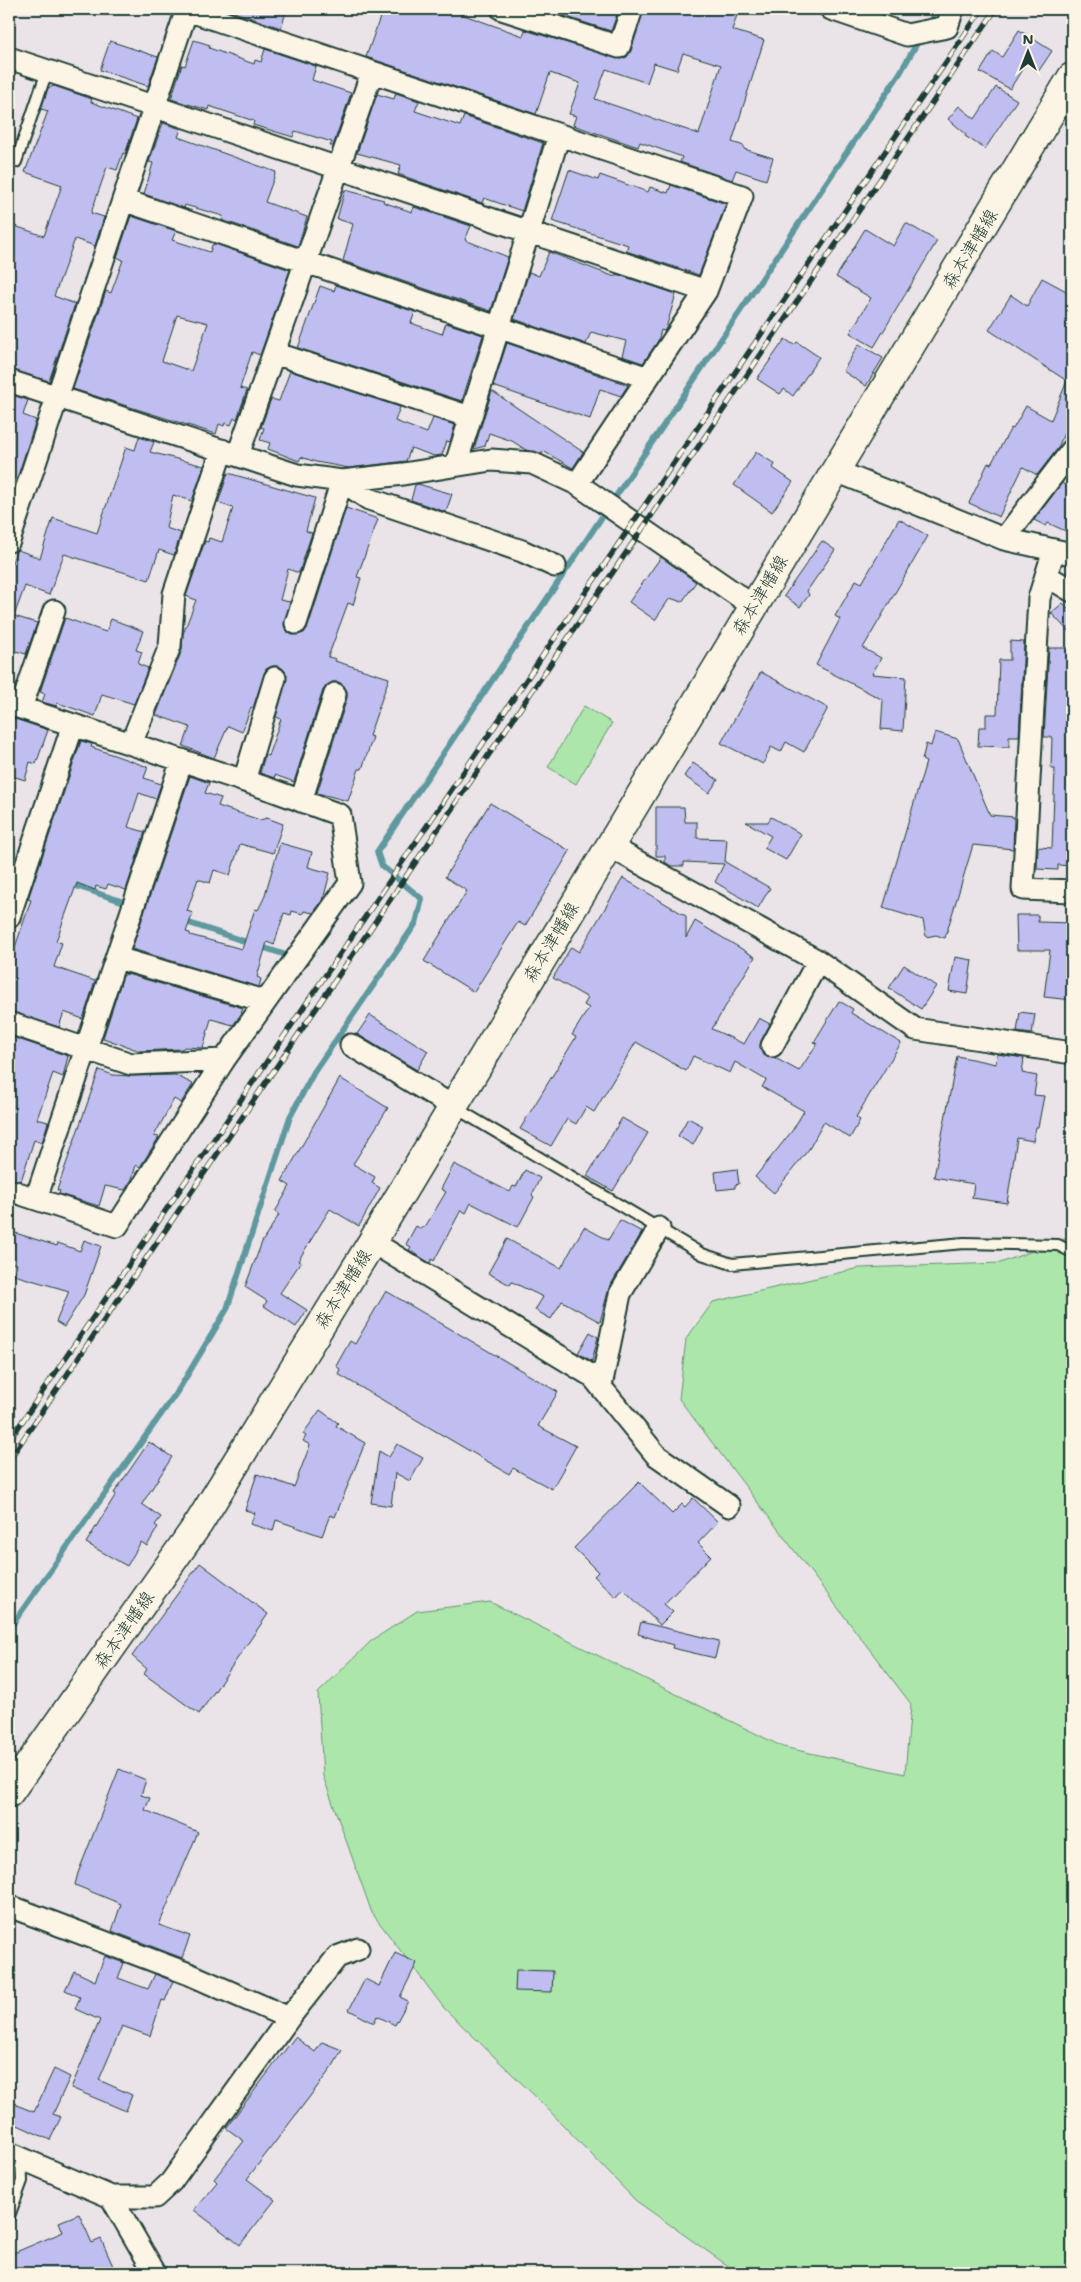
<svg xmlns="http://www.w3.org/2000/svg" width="1081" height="2282" font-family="'Shantell Sans','Klee One',sans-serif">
  <rect width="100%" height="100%" fill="#eae4e8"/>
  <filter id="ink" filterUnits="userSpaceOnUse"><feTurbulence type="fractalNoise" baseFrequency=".02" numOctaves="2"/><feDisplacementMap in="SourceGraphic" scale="10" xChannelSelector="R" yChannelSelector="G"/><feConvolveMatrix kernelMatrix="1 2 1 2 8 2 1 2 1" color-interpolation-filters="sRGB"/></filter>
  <g filter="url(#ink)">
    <path fill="#ace6ab" stroke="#669270" d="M584,706L612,723L576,784L548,767Z
      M1072,1236V2273H738L635,2200L540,2101L444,2008L372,1913L323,1776L318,1693L371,1641L417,1611L490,1602L783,1747L905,1774L911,1704L679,1399L686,1339L713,1302L859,1268L1000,1263Z"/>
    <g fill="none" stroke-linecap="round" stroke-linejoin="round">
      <path stroke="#5e999f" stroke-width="6" d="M928,25L937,9
        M9,864L22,868
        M70,884L130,904
        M183,921L289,956
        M9,1629L179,1389L227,1309L290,1117L314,1072L416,923L422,899L382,866L377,852L900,73L920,38"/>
    </g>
    <path fill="#c0bef0" stroke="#1f3d34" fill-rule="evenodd" d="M225,9H287L281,28Z
      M383,9H447L523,36L525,30L621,59L627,57L631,51L644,9H739L732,30L764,40L732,142L744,146V149L773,158L766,180L736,170L732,180L680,162L682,157L640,142L638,147L573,125L576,116L569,114L580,83L550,73L536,114L366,57ZM683,53L721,65L699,134L595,99L606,69L647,83L654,63L677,70Z
      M555,9H619L611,31L554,13Z
      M1019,30L1052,51L1038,72L1026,63L1010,89L980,72L993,51L1002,57Z
      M194,40L210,45L209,48L254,64L255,60L261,62L265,49L316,66L312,80L351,93L333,146H330L332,142L295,131L293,137L253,125L254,121L209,106L208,110L171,99L182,65L185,66Z
      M110,41L158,57L148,86L100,70Z
      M54,86L92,99L91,102L137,119L125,154L123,153L117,170L107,167L91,213L104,217L95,246L75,239L54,296L75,304L49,381L9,369V224L44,236L62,185L25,172L48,111L41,109L48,88Z
      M996,87L1017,100L985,149L965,136L966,134L948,119L959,106L975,119Z
      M396,93L419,101L415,111L460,126L464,116L543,143L522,211L484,198L482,203L423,183L398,174L401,165L357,153L377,94L394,99Z
      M163,123L181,129L178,137L276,172L265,202L307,217L298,246L222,220L223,216L185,205L184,208L144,194L153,163L149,162Z
      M569,170L598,180L600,175L648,192L650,187L668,193L671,185L726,204L699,275L626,251L628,245L552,221Z
      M345,190L384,200L383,202L412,212L414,207L471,226L465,240L508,257L491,311L343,261L353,224L337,219Z
      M131,216L176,231L172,240L210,252L212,245L215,244L290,270L260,355L252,352L240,388L247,390L237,419L234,418L231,425L225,423L224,426L219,424L216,434L73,389L106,291L111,293L123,260L117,257ZM177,315L208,323L191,371L162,361Z
      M906,223L937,241L874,347L850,333L871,298L836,277L865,229L893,246Z
      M549,252L615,277L616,274L676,294L666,328L664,331L661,330L658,341L643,363L622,356L626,341L591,332L586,344L514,319L529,272L539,276Z
      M1042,278L1072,294V431L1066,428L1058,448L1037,475L1023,467L999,517L969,503L988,463L991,464L1011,428L1013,429L1026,406L1051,420L1067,381L989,330L1011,295L1027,306Z
      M336,285L415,312L411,323L442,334L446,323L483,335L462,401L298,348L320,286L334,291Z
      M785,339L794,345L797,342L819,357L793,396L784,389L780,394L757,379Z
      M507,343L628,385L621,396L600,389L590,419L493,386Z
      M859,344L883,358L866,386L843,371Z
      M290,371L400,407L395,421L427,433L433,418L455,425L450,442L447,441L442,455L434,456L411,448L406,461L349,468L316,462L301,457L299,461L268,449L270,443L260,440L264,428L261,427L271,399L279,401Z
      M492,391L583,452L573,468L543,451L542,454L526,450L512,441L489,433L485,446L474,449Z
      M9,394L28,400L23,415L36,420L17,479L9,477Z
      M139,437L154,442L150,452L204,466L192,501L173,495L166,528L181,533L174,555L159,550L149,580L64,554L49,595L25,586L14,616L37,623L26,654L9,649V571L16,551L18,550L40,558L53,518L97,533L126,447L135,450Z
      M756,452L775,464L773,468L793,482L772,512L734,485Z
      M228,473L315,498L306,531L312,533L299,573L288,569L280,600L290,602L284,625L286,631L293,635L304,633L308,627L346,508L378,519L357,577L361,578L353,605L348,603L328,657L336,659L335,661L389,678L369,736L373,737L362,769H359L348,801L317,793L347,698V691L339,682H332L323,690L294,782L275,775L274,778L260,773L265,755L268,756L281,719L276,717L287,676L284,670L279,666H272L266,669L253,708L251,707L242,732L228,726L214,758L183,746L190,727L156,715L182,650L183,634L196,600L186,596L205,541L208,542L209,538L222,542L233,508L218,503Z
      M1062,483L1072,489V534L1048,523L1046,526L1034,520Z
      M418,484L452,494L446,512L411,500L415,485Z
      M899,519L928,536L863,648L881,658L872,674L906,677L903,731L881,729L883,700L816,665L840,619L835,616L856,580L862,583Z
      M822,541L835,550L807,591L809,595L800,607L784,596Z
      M661,557L696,582L682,602L670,598L655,620L629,602Z
      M1063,603L1072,613V635L1051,613Z
      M65,618L106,632L111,619L143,631L136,650L142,652L138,664L148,668L134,704L102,694L95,716L58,703L57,706L42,702L45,694L40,692Z
      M1010,641L1024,642L1019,736H1009V747L978,746L979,727H986V714H997L999,660H1010Z
      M1049,648H1072V866L1058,865V870L1037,869L1038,847L1052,848L1055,769H1051L1052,737H1044Z
      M761,672L828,708L804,752L786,742L781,752L771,747L763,764L721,743Z
      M9,717L48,730L36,764L30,762L25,780L9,775Z
      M935,732L958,739L990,815L1014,817L1013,849L973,845L945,938L936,935L926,937L923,920L883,908L926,762L922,760L926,744L931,746Z
      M81,741L92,744L91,747L148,767L144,778L161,784L156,799L139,793L128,827L145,832L126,890L108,884L106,889L96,886L95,890L77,883L56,941L62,943L54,967L95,981L83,1019L64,1012L59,1027L9,1011V965L31,900L28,899Z
      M693,763L718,780L709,793L684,776Z
      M190,776L209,783L205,793L221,798L218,806L260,820L267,818L283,824L273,853L240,844L230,875L214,870L210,883L198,879L187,911L193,913L186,932L190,933V935L242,949L255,909L258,910L264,898L280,843L312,852L308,867L330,873L323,900L313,913L304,911L303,914L292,911L291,915L284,913L274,945L267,942L257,977L261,979L259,987L132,949Z
      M490,803L570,851L525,926L518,922L474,992L424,961L467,891L445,877Z
      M656,807H684L685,822H697V838L727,839L725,862L770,888L758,908L715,882L724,864L684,862V866H671L665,862V856H656Z
      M771,817L801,834L786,860L764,848L771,836L746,822H768Z
      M623,878L686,916V938L695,921L755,957L712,1029L744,1044L759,1018L770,1024L761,1041L760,1047L762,1053L767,1057L775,1058L799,1071L817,1044L814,1042L839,1001L853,1009L851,1013L901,1043L856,1117L860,1120L850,1138L824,1122L809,1149L774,1193L755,1177L792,1131L804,1111L762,1087L766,1080L735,1062L730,1073L693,1056L686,1071L636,1042L594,1112L586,1107L576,1124L567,1119L551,1146L520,1129L576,1037L572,1035L589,1008L584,1005L588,998L553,978L571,947L579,952Z
      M1016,915H1038V922L1072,923V1000L1044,997L1050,950H1017Z
      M955,957L972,960L967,994L949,991Z
      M904,965L936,986L921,1009L889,988Z
      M127,974L243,1008L241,1014L233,1025L211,1019L203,1048L184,1047L182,1049L140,1051L103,1038L123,976Z
      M1020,1012L1035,1014L1032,1034L1017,1032Z
      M370,1015L428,1051L417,1070L357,1034Z
      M9,1036L68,1056L63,1077L53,1073L37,1119L48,1122L42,1143L34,1140L21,1181L9,1178Z
      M997,1054L1024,1058L1022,1073L1037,1076L1034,1095L1044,1096L1038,1127H1036L1033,1141L1017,1138L1007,1203L972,1198L974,1184L934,1177L957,1056L996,1064Z
      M99,1070L113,1075L131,1076L175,1075L193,1084L181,1103L174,1099L154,1136L159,1137L140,1167L136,1165L132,1179L125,1190L105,1186L99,1206L59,1194L60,1191L57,1190Z
      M340,1078L388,1108L353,1164L375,1177L372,1183L380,1188L359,1226L330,1209L298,1261L301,1262L280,1293L307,1310L296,1327L264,1306L267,1301L245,1287L262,1242L279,1215L275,1212L290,1186L282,1181Z
      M622,1118L648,1133L613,1191L587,1176Z
      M688,1118L703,1126L693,1145L678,1136Z
      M454,1164L510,1192L513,1186L516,1187L525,1170L540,1178L532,1195L534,1197L518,1227L471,1203L466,1213L461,1210L434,1261L432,1259L430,1263L409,1250L411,1247L406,1244L416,1226L421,1229L423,1226L425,1227L446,1192L441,1189Z
      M737,1169L739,1184L735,1185V1188L717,1190L715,1172Z
      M620,1220L642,1232L609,1288L600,1322L562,1301L551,1319L535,1310L543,1297L512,1282L510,1285L488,1273L507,1239L561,1268L584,1227L608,1240Z
      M9,1231L57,1246L58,1243L80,1251L84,1240L101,1246L84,1295L64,1327L56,1322L69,1291L14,1275L17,1264L9,1262Z
      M386,1291L558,1392L538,1426L576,1446L552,1489L513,1468L509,1474L338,1374L340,1369L336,1366L350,1341L355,1344Z
      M590,1332L598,1337L592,1361L578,1353Z
      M320,1410L338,1423L336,1426L365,1443L335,1517L330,1515L322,1536L276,1520L273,1531L250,1524L255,1513L245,1510L257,1474L294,1487L310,1445L303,1441L306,1436L303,1434Z
      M149,1442L172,1457L142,1504L161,1517L155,1525L158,1527L147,1546L141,1542L127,1566L86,1543L116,1494L114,1493Z
      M397,1444L423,1458L410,1481L395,1473L391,1506L371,1503L379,1451L389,1457Z
      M639,1482L672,1514L682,1504L685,1507L693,1498L718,1522L698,1543L711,1556L664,1604L673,1612L660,1625L623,1589L616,1597L594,1576L598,1572L574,1548Z
      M200,1563L268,1614L199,1714L144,1674L147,1669L132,1656Z
      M641,1622L719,1641L715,1658L672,1648L673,1645L638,1634Z
      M119,1769L146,1780L141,1795L150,1798L145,1810L198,1832L159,1925L190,1936L182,1958L112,1931L121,1904L75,1885L78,1873Z
      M395,1953L417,1963L400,1997L408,2001L395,2025L377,2016L374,2023L349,2010L365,1979L379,1986Z
      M105,1956L124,1963L118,1978L148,1989L155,1974L173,1981L165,2001L162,2000L150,2036L122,2026L99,2080L132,2095L126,2111L71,2088L100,2020L75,2009L80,1997L65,1990L74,1971L95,1981Z
      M516,1970L553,1971L552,1992L515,1991Z
      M295,2037L315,2052L322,2042L342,2050L333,2066L247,2179L275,2200L240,2245L194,2210L217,2182L214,2179L244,2141L226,2128Z
      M54,2069L70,2077L53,2114L61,2117L50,2140L9,2121V2102L34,2112Z
      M79,2214L92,2243L101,2239L116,2273H87L85,2268L73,2273H9V2255L63,2232L59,2222Z"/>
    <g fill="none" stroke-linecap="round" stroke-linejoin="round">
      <defs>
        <path id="service" d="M16,162L47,71
          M454,1107L702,1254L732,1264L964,1243L1058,1245L1072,1252
          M9,2216L22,2181L21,2158"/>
        <path id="minor" d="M502,9L619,47L632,9
          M831,9L907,35L947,27L953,9
          M187,10L742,196L706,291L577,484
          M9,58L706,291
          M123,200L648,378
          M274,353L470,417
          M9,381L297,475L342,481L403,474L491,460L532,463L577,484L753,606
          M238,455L372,72
          M456,464L559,135
          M836,471L1004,539L1072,554
          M1004,539L1072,450
          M9,541L187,9
          M1054,550L1039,598L1023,889L1072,891
          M1047,576L1072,591
          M296,623L342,481L369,499L522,551L555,566
          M9,704L269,789L340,815L350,883L224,1060L131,1064L9,1023
          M21,708L54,611
          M131,744L170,646L174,594L222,450
          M244,781L275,678
          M301,801L335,694
          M609,846L818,961L915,1029L1072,1053
          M9,917L73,725
          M117,958L264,1001
          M351,1045L454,1107
          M772,1046L818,961
          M9,1190L117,1226L224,1060
          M36,1199L182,760
          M372,1242L592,1376L656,1455L729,1506
          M601,1386L620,1294L659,1228
          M9,1906L189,1974L289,2018
          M9,2153L111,2197L155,2273
          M111,2197H155L171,2182L289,2018L337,1957L358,1949"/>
        <path id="secondary" d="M9,1793L199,1523L372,1242L1072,77"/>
      </defs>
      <use href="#service" stroke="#1f3d34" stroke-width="14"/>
      <use href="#minor" stroke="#1f3d34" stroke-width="25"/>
      <use href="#secondary" stroke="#1f3d34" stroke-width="31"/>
      <use href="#service" stroke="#fcf5e5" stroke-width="10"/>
      <use href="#minor" stroke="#fcf5e5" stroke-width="21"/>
      <use href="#secondary" stroke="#fcf5e5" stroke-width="28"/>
      <defs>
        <path id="rail" d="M9,1441L982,9
          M9,1460L996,9"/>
      </defs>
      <use href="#rail" stroke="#1f3d34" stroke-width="5.5"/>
      <use href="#rail" stroke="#fcf5e5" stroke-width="4" stroke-dasharray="11" stroke-linecap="butt"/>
    </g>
  </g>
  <g text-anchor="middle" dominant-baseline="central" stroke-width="4.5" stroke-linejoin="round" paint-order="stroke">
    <g font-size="18" fill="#1f3d34" stroke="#fcf5e5">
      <text transform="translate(970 249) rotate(-59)">森本津幡線</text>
      <text transform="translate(760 595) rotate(-59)">森本津幡線</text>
      <text transform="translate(551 942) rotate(-59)">森本津幡線</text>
      <text transform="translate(343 1289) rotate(-58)">森本津幡線</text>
      <text transform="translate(124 1630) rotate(-55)">森本津幡線</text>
    </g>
  </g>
  <rect width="1081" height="2282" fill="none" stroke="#fcf5e5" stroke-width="30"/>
  <rect x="15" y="15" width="1051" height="2252" fill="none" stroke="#1f3d34" stroke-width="2" filter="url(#ink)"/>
  <g transform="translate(1028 52)" stroke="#fcf5e5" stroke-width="4" paint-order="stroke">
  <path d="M0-4L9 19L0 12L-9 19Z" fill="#1f3d34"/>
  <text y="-8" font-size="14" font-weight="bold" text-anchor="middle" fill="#1f3d34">N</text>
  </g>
</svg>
